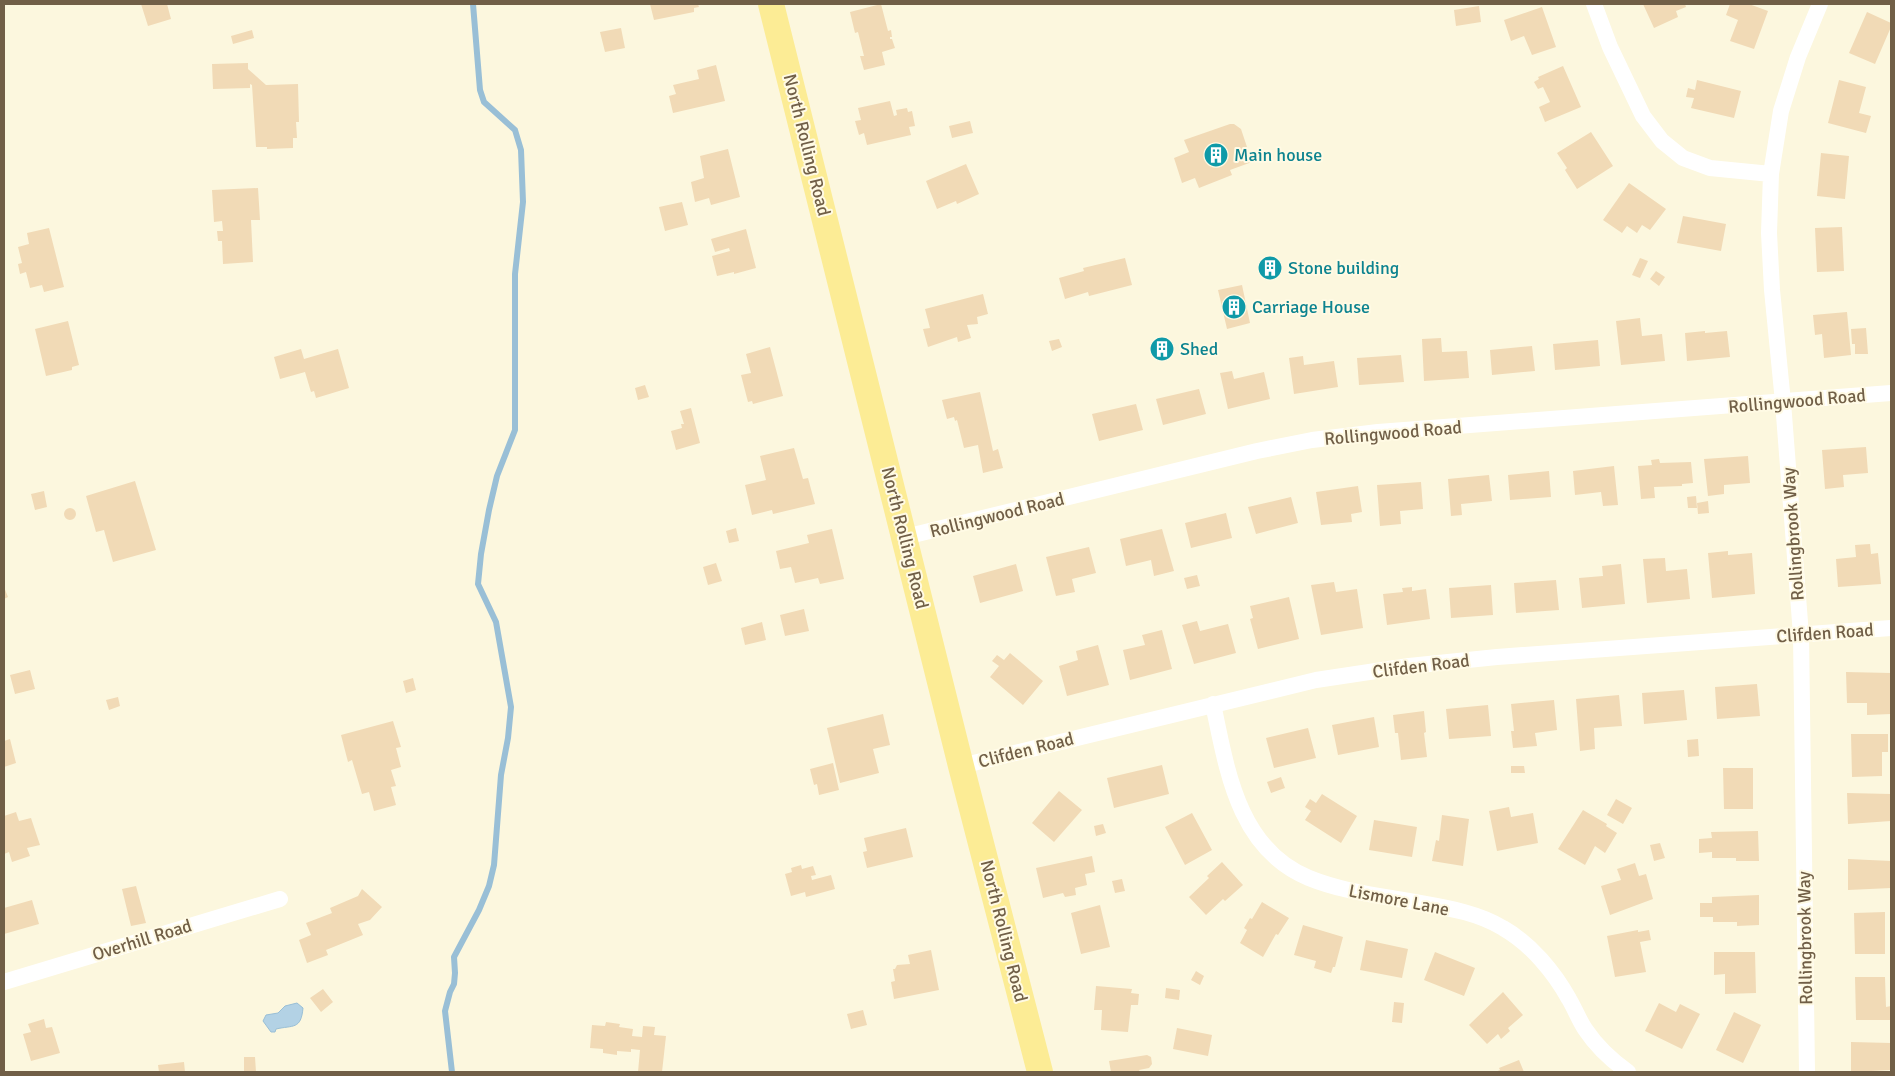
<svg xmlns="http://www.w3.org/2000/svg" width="1895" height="1076" font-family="Signika,sans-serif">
  <rect width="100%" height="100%" fill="#fcf7de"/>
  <path fill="#b3d2e5" stroke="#99bfd6" d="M297,1003L303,1008C301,1030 293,1025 276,1029L275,1032H271L263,1021L266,1015L278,1013L285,1006Z"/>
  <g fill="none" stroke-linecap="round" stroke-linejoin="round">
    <path stroke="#99bfd6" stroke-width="6" d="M452,1072L445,1011L450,992L454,984L455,973L454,957L479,910L489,886L494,865L501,775L508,738L511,707L496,622L478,584L481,554L489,510L497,476L515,430V274L523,202L521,150L515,130L484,102L480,90L473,4"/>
  </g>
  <path fill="#f1dab6" d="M141,4H167L171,19L148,26Z
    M650,4H698L699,7L694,8V12L654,20Z
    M881,4L888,31L891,30L892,37H890V39H892L895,48L882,52L885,65L864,70L860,56H864L858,32L855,33L850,12Z
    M1643,4H1685L1686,7L1676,11L1678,17L1654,28Z
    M1730,4H1749L1768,11L1754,49L1730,41L1738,20L1726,15Z
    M1479,6L1481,22L1456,26L1454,10Z
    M1542,7L1556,47L1532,55L1524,36L1511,41L1504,20Z
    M1867,12L1891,23V27L1875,64L1849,53Z
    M621,28L625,48L605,52L600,32Z
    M252,30L254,38L233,44L231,36Z
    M248,63V69L266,85L298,84L299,122H296L297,138H293V148L267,149V147H256L252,85L250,84V88L213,89L212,64Z
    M716,65L725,101L673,113L669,96L676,94L673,85L699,79L697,70Z
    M1563,66L1581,107L1545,122L1539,107L1550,102L1543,87L1538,89L1534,82L1539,79L1538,77Z
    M1697,80L1741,91L1734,118L1691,108L1694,98L1686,97L1688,88L1695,90Z
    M1839,80L1866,87L1859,113L1871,116L1866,133L1828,123Z
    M890,101L894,116L897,115L896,110L907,108L908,112L912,111L915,126L909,127L911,135L867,145L864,133L859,135L855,121L861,120L858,108Z
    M970,121L973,133L952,138L949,126Z
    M1230,124H1234L1241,129L1252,162L1230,170L1232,175L1199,188L1195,178L1182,183L1174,158L1189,152L1184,140Z
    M1591,132L1613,166L1577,189L1565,170L1567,168L1557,153Z
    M728,149L740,197L711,205L709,198L695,202L691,182L704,178L700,156Z
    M1821,153L1849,156L1845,199L1817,196Z
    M966,164L979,194L957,204L956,201L937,209L926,181Z
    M1629,183L1666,209L1650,230L1642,225L1637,233L1627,226L1622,233L1603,220Z
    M258,188L260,220H251L253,262L223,264L222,241H218L217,231H223L222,221L214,222L212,190Z
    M682,202L688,225L665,231L659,207Z
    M1683,216L1726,224L1721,251L1677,243Z
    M1842,227L1844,271L1817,272L1815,228Z
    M49,228L64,287L44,292L42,285L30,288L26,272L20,274L18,264L22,263L18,247L29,244L27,233Z
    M746,229L756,268L734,274V272L717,276L712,256L730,251L729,248L715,252L711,239Z
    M1125,258L1132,285L1089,296L1088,292L1065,299L1059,278L1084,271L1083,268Z
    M1640,258L1648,261L1640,278L1632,275Z
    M1275,259L1279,273L1265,277L1261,263Z
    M1656,271L1665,277L1659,286L1650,279Z
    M1242,285L1250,323L1227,329L1218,290Z
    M983,294L988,314L977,317L978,324L967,325L971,338L958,342L957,337L928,347L923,329L930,328L925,309Z
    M1847,312L1851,355L1824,358L1822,334L1815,335L1813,315Z
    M1640,318L1642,336L1662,334L1665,361L1621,365L1616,321Z
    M68,321L79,365L72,367V370L46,376L35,329Z
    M1866,328L1868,354H1855V344H1852L1851,329Z
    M1705,331V333L1727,331L1730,357L1687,361L1685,333Z
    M1441,338L1442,352L1467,351L1469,378L1424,381L1422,339Z
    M1059,339L1062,347L1052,351L1049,341Z
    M1598,340L1600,366L1555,370L1553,344Z
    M1166,342L1169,352L1157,355L1155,345Z
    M1532,346L1535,371L1492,375L1490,350Z
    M770,347L783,396L753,404L752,401L748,402L741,375L751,373L746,354Z
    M301,349L304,359L338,349L349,388L316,398L314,391L311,392L305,372L280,379L274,357Z
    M1401,355L1404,382L1359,385L1357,358Z
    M1303,356L1304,365L1334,361L1338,387L1294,394L1289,358Z
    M1232,371L1234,379L1264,372L1270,399L1228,409L1220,373Z
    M645,385L649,397L638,400L635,388Z
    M1199,389L1206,414L1163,425L1156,399Z
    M980,392L993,451L998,449L1003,468L983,473L978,445L964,448L957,420L955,421L954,417L947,419L942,400Z
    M1136,404L1143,430L1099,441L1092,414Z
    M691,408L700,443L676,450L671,431L682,428L681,424H684L680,411Z
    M1866,447L1868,473L1843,475L1844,487L1825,489L1822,450Z
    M794,448L803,479L808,478L815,504L773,514L772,510L752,515L745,485L766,480L760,456Z
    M1748,456L1750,483L1724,485V494L1708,496L1704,459Z
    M1659,459L1660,463L1691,462L1693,483L1682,484V486L1654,487L1655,498L1641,499L1638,466L1652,465L1651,460Z
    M1614,466L1618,505L1603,506L1601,492L1575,495L1573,471Z
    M1549,471L1551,497L1510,500L1508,475Z
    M1489,475L1492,501L1461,504L1462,515L1451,516L1448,479Z
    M135,481L156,550L113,562L104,530L96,532L86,496Z
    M1421,482L1423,509L1400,511L1401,524L1380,526L1377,485Z
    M1358,486L1362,512L1351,514L1352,522L1321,525L1316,492Z
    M44,491L47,507L35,510L31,494Z
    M1696,496L1697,508H1688L1687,497Z
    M1291,497L1298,523L1256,534L1248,507Z
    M1708,501L1709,513L1698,514L1697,503Z
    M64 514a6 6 0 1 1 12 0a6 6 0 1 1-12 0Z
    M1226,513L1232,538L1191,548L1185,523Z
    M736,528L739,541L729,543L726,531Z
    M832,529L844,579L820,584L818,578L795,583L791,567L780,569L776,551L809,543L807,535Z
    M1162,529L1174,571L1154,576L1151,560L1126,566L1120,539Z
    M1870,544L1871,554L1878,553L1881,584L1838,587L1836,559L1856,557L1855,545Z
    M1089,547L1096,573L1072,579L1075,592L1056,596L1046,557Z
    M1728,551V555L1752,553L1755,594L1712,598L1708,553Z
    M1665,558L1666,571L1687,569L1690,599L1647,603L1643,559Z
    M716,563L722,581L708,585L703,567Z
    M1016,564L1023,591L980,603L973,576Z
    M1621,564L1625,604L1582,608L1579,578L1603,576L1602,566Z
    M1197,575L1200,586L1187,589L1184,578Z
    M1556,580L1559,610L1516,613L1514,583Z
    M1334,582L1336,592L1357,589L1363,628L1321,635L1311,585Z
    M1491,585L1493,615L1451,618L1449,588Z
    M4,587L8,597L4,599Z
    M1412,587V591L1426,589L1430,619L1387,625L1383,594L1403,592L1402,588Z
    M1289,597L1299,639L1258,649L1250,619L1253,618L1250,606Z
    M804,609L809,631L785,636L780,615Z
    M1197,621L1200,631L1228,624L1236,653L1194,664L1182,625Z
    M762,622L766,640L745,645L741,628Z
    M1162,630L1172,669L1130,680L1123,650L1145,645L1142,635Z
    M1098,645L1109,685L1067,696L1059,666L1078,660L1076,651Z
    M1010,653L1043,681L1023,705L990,677L999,666L992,661L997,655L1004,660Z
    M30,670L35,689L15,694L10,675Z
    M1846,672L1891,673V714L1867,715V703H1847Z
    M413,678L416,690L406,693L403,681Z
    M1757,684L1760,716L1717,719L1715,687Z
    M1684,690L1687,720L1644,724L1642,693Z
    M1619,695L1622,726L1594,728L1595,749L1580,751L1576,699Z
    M118,697L120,706L109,710L106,700Z
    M1554,700L1557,730L1535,733L1537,746L1513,748L1511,731H1514L1511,704Z
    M1488,705L1491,736L1449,739L1446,709Z
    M1424,711L1426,732L1424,733L1427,757L1401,760L1398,733H1395L1393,715Z
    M883,714L890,745L873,749L879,773L840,783L827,728Z
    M1374,717L1379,747L1338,755L1332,725Z
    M393,721L401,747L396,748L401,767L391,770L396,786L391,787L396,805L374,811L369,792L362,794L352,760L348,762L341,735Z
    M1308,728L1316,758L1274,768L1266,738Z
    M1851,734H1888V752H1882V776L1852,777Z
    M10,739L16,763L4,767V741Z
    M1698,739L1699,756L1688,757L1687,740Z
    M833,763L839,790L819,795L817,784L814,785L810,769Z
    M1162,765L1169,794L1114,808L1107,778Z
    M1511,766H1524L1525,773H1511Z
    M1723,768H1753V809H1724Z
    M1281,777L1285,788L1271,793L1267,782Z
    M1059,791L1082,810L1054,842L1032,823Z
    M1847,793L1891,794V821L1848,824Z
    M1322,794L1357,816L1341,843L1305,820L1311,811L1305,807L1310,799L1316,803Z
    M1616,799L1632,808L1623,824L1607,815Z
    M1509,807L1511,817L1533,813L1538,843L1497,851L1489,811Z
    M1583,810L1607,824L1606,826L1617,833L1605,853L1595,846L1585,865L1558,849Z
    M16,812L19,821L31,818L40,845L27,848L30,856L12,862L9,852L4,854V816Z
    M1192,813L1212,850L1185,865L1165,827Z
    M1442,815L1469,819L1463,866L1432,861L1436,840L1439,841Z
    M1374,820L1417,827L1412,857L1369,850Z
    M1103,824L1106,833L1096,836L1094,826Z
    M906,828L913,857L867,868L863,852L867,851L864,838Z
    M1758,831L1759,861H1736V858H1712V852L1699,853V839L1712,838L1711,832Z
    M1660,843L1665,858L1654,861L1650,845Z
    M1092,856L1095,872L1085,874L1087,885L1075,888L1076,895L1065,897L1063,893L1043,898L1036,868Z
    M1848,859L1891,861V888L1848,890Z
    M1222,862L1243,885L1225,901L1223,899L1206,915L1189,897L1209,878L1207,876Z
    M1635,863L1639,876L1646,874L1653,899L1610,915L1601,886L1621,880L1617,869Z
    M801,865L802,869L813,866L816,875L811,876L812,880L831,875L835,889L806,897L805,892L791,896L785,874L792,872L791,868Z
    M1122,879L1125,891L1115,893L1112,881Z
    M136,886L146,923L131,926L122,889Z
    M362,889L382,907L370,920L358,924L363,935L326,950L328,955L307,963L299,940L311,935L306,923L332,913L330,908L358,896Z
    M1759,895V925L1737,926V922H1713V917H1700V903H1712V897Z
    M32,900L39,924L4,934V908Z
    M1262,902L1289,918L1278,935L1276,934L1263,957L1240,943L1247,930L1244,928L1250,918L1252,919Z
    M1100,905L1110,947L1081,954L1071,913Z
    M1885,912V954H1855L1854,913Z
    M1303,925L1343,937L1335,967H1333L1331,973L1314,968L1316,961L1294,955Z
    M1638,930V932L1649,930L1651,940L1640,942L1646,972L1615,977L1607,936Z
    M1366,940L1408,949L1402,978L1360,970Z
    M931,950L939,990L894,999L891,982L895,981L893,969H895L897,965L910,964L908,955Z
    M1435,952L1475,968L1464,996L1424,980Z
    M1714,952H1755L1756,993L1725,994V974L1714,975Z
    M1196,971L1204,976L1200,985L1191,980Z
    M1855,977H1885L1886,1007L1891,1006V1020H1856Z
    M1096,986L1132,989L1131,993L1139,994L1138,1005H1131L1128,1032L1101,1030L1102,1010H1094Z
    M1166,988L1180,990L1179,1000L1165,998Z
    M323,989L333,1002L321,1012L310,998Z
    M1503,992L1523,1015L1508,1028L1510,1031L1501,1039L1498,1034L1487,1044L1469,1025Z
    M1394,1002L1404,1003L1402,1023L1392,1022Z
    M1659,1003L1676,1012L1680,1004L1700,1014L1682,1049L1645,1031Z
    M863,1010L867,1025L851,1029L847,1014Z
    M1734,1012L1761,1025L1743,1063L1716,1050Z
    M44,1019L46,1028L52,1027L60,1053L31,1061L23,1034L31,1032L28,1024Z
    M606,1022L620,1024L619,1027L633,1029L632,1036L642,1037L643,1026L655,1027L654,1035L666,1036L662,1072H638L640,1050L631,1049V1052L617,1051V1055L603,1053V1049L590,1048L592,1025L605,1026Z
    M1177,1028L1212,1035L1208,1056L1173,1049Z
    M1851,1042L1891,1043V1070L1851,1072Z
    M1147,1055L1151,1057L1152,1064L1149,1068L1139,1070L1140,1072H1111L1109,1061Z
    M244,1057H255L256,1072H244Z
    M1519,1060L1524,1072H1495L1500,1070L1499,1068Z
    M184,1062L185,1072H159L158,1065Z"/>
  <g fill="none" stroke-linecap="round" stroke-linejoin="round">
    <path stroke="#fff" stroke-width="16" d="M1594,4L1610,47L1643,116L1662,141L1683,158L1710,168L1771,174
      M905,537L1257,451L1312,440L1378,432L1891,393
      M1213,704C1227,770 1238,849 1309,878C1341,891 1375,895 1409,901C1441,907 1475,911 1503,928C1531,944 1554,972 1569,999C1575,1009 1579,1020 1585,1029C1597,1047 1611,1060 1628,1072
      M961,766L1316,680L1409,666L1497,657L1891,628
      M4,982L280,899
      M1807,1072L1801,635L1783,402L1772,290L1769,233L1771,174L1781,111L1798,57L1820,4"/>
    <path stroke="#fcec95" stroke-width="26" d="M771,4L961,766L1040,1072"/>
  </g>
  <defs>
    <symbol id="building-disc" viewBox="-11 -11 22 22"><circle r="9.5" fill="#0f9aa8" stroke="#fffae4"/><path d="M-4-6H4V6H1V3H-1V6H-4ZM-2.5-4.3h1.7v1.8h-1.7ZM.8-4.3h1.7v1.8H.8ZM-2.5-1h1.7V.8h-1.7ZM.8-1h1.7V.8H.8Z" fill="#fff"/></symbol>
  </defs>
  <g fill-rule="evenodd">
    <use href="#building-disc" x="1202" y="141" width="28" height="28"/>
    <use href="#building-disc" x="1256" y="254" width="28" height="28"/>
    <use href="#building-disc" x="1220" y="293" width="28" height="28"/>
    <use href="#building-disc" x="1148" y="335" width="28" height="28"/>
  </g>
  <g text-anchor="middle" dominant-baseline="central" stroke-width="4" stroke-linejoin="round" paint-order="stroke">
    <g font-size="18" fill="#715f47" stroke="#fffae4">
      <text transform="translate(807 145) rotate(76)">North Rolling Road</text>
      <text transform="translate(1797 401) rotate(-5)">Rollingwood Road</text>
      <text transform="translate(1393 433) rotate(-5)">Rollingwood Road</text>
      <text transform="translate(997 515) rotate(-14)">Rollingwood Road</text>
      <text transform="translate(1793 534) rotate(-94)">Rollingbrook Way</text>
      <text transform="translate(905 538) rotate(76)">North Rolling Road</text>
      <text transform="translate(1825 633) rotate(-4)">Clifden Road</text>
      <text transform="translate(1421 666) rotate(-7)">Clifden Road</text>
      <text transform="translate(1026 750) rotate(-14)">Clifden Road</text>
      <text transform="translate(1399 900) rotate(11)">Lismore Lane</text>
      <text transform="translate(1004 931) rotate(76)">North Rolling Road</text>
      <text transform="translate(1805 938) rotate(-91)">Rollingbrook Way</text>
      <text transform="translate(142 940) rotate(-17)">Overhill Road</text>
    </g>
    <g font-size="18" fill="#0d838f" stroke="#fffae4" text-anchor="start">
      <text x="1234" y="155">Main house</text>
      <text x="1288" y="268">Stone building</text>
      <text x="1252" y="307">Carriage House</text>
      <text x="1180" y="349">Shed</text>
    </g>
  </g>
  <rect width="1895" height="1076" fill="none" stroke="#715f47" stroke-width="10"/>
</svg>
